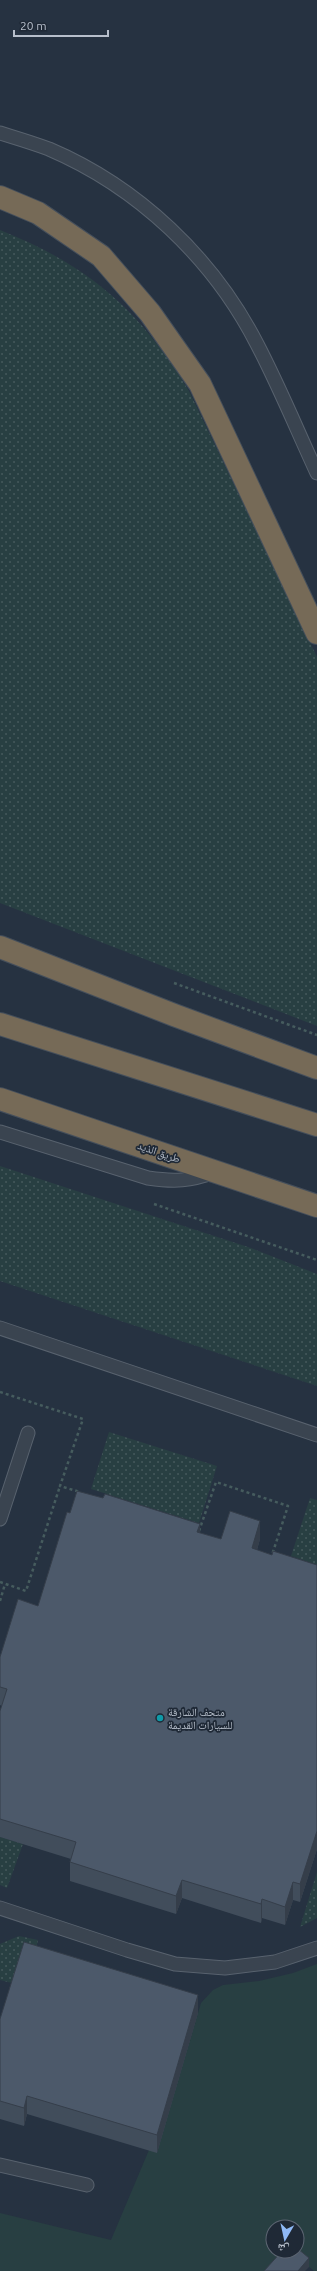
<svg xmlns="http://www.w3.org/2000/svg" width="317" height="2271" font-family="Ubuntu,'Noto Naskh Arabic',sans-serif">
  <defs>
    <pattern id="grass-dots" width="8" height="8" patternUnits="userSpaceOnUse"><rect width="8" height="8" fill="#283f42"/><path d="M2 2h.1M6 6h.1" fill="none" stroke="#45595c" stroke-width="1.8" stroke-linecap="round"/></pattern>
  </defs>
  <rect width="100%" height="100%" fill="#263241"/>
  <path fill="url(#grass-dots)" d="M0,230C88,265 140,310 189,391L317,657V1026L0,903Z
    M0,1166L251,1248L317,1274V1386L0,1281Z
    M109,1432L217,1466L199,1523L91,1489Z
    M310,1498L317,1500V1565L291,1556Z
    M0,1837L23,1844L7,1888L0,1885Z
    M317,1872V1918L300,1927Z
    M19,1936L38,1940L36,1949L16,1984L0,1980V1944Z"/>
  <path fill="#283f42" d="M317,1964V2271H314L290,2251H297V2227H273V2251H289L271,2271H0V2213L111,2240L149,2150L157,2152L201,2003L213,1990L223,1985L259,1981L293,1973Z"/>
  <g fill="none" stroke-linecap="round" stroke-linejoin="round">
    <defs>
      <path id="service" d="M0,133C16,138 33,143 49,149C138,187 213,258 257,344C279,386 297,430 317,473
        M0,1132L148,1178C175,1182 190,1181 215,1172
        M0,1328L317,1435
        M0,1519L28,1433
        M0,1908L127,1950L175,1964L225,1968L275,1962L317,1948
        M0,2165L87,2185"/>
      <path id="motorway" d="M0,197L38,213L101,256L150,313L200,384L317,633
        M0,947L174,1015L317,1068
        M0,1024L317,1125
        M0,1099L317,1206"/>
    </defs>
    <use href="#service" stroke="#58626e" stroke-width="15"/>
    <use href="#motorway" stroke="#454f5b" stroke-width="24"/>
    <path stroke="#465c5e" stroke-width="2.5" stroke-dasharray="3 3" stroke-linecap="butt" d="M174,983L317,1035
      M154,1204L317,1260
      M0,1392L83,1419L60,1486L80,1492
      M199,1531L216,1482L288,1506L272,1555H273
      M0,1582L26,1591L60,1486
      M0,1601L5,1584"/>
    <use href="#service" stroke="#3a4450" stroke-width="13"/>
    <use href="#motorway" stroke="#766a57" stroke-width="22"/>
  </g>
  <path fill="#414d5b" d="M70,1513L200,1533L221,1539H260L257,1550L272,1555L317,1565V1849L300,1902L293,1900L285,1925L262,1918L261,1923L182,1898L176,1914L70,1881V1862L71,1859L0,1837V1711L2,1706L0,1705V1657L38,1606Z
    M198,2013L157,2153L27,2114L24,2126L0,2119V2019Z"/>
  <path fill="#353e4a" d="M260,1521V1539L252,1567V1548Z
    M200,1524V1543L197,1532Z
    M317,1831V1849L300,1902V1884Z
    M182,1880V1898L176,1914V1896Z
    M293,1882V1900L285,1925V1907Z
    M262,1899V1918L261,1923V1904Z
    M198,1995V2013L157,2153V2135Z
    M27,2096V2114L24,2126V2108Z
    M309,2258V2267L305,2271H298Z"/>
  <path fill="#4c596a" stroke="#353e4a" d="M77,1491L103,1498L105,1494L200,1524L197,1532L221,1539L230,1511L260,1521L252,1548L272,1555L273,1551L317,1565V1831L300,1884L293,1882L285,1907L262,1899L261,1904L182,1880L176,1896L70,1862L76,1842L0,1819V1711L7,1689L0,1687V1657L18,1599L38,1606L67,1512L70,1513Z
    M24,1942L198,1995L157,2135L27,2096L24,2108L0,2101V2019Z
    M297,2248L309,2258L298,2271H264L282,2251H297Z"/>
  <circle fill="#0f9aa8" stroke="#1f2936" stroke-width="1.5" cx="160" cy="1718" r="4"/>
  <g text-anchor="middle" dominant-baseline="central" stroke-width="3.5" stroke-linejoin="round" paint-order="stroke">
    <g font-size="11" fill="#b7bfcb" stroke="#1f2936">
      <text transform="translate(159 1152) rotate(19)">طريق الذيد</text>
    </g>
    <g font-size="11" fill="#b7bfcb" stroke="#1f2936" text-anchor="start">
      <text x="168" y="1712">متحف الشارقة<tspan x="168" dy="13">للسيارات القديمة</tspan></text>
    </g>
  </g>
  <g transform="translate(285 2239) rotate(189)"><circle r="19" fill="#1f2936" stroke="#5c6572"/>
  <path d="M0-3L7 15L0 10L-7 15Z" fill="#8fb9f7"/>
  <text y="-6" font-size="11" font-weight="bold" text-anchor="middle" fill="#b7bfcb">ش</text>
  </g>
  <path d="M14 30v6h94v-6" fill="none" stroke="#b7bfcb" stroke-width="2"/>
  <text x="20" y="30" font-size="12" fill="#b7bfcb" stroke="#1f2936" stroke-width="3" paint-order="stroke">20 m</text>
</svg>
